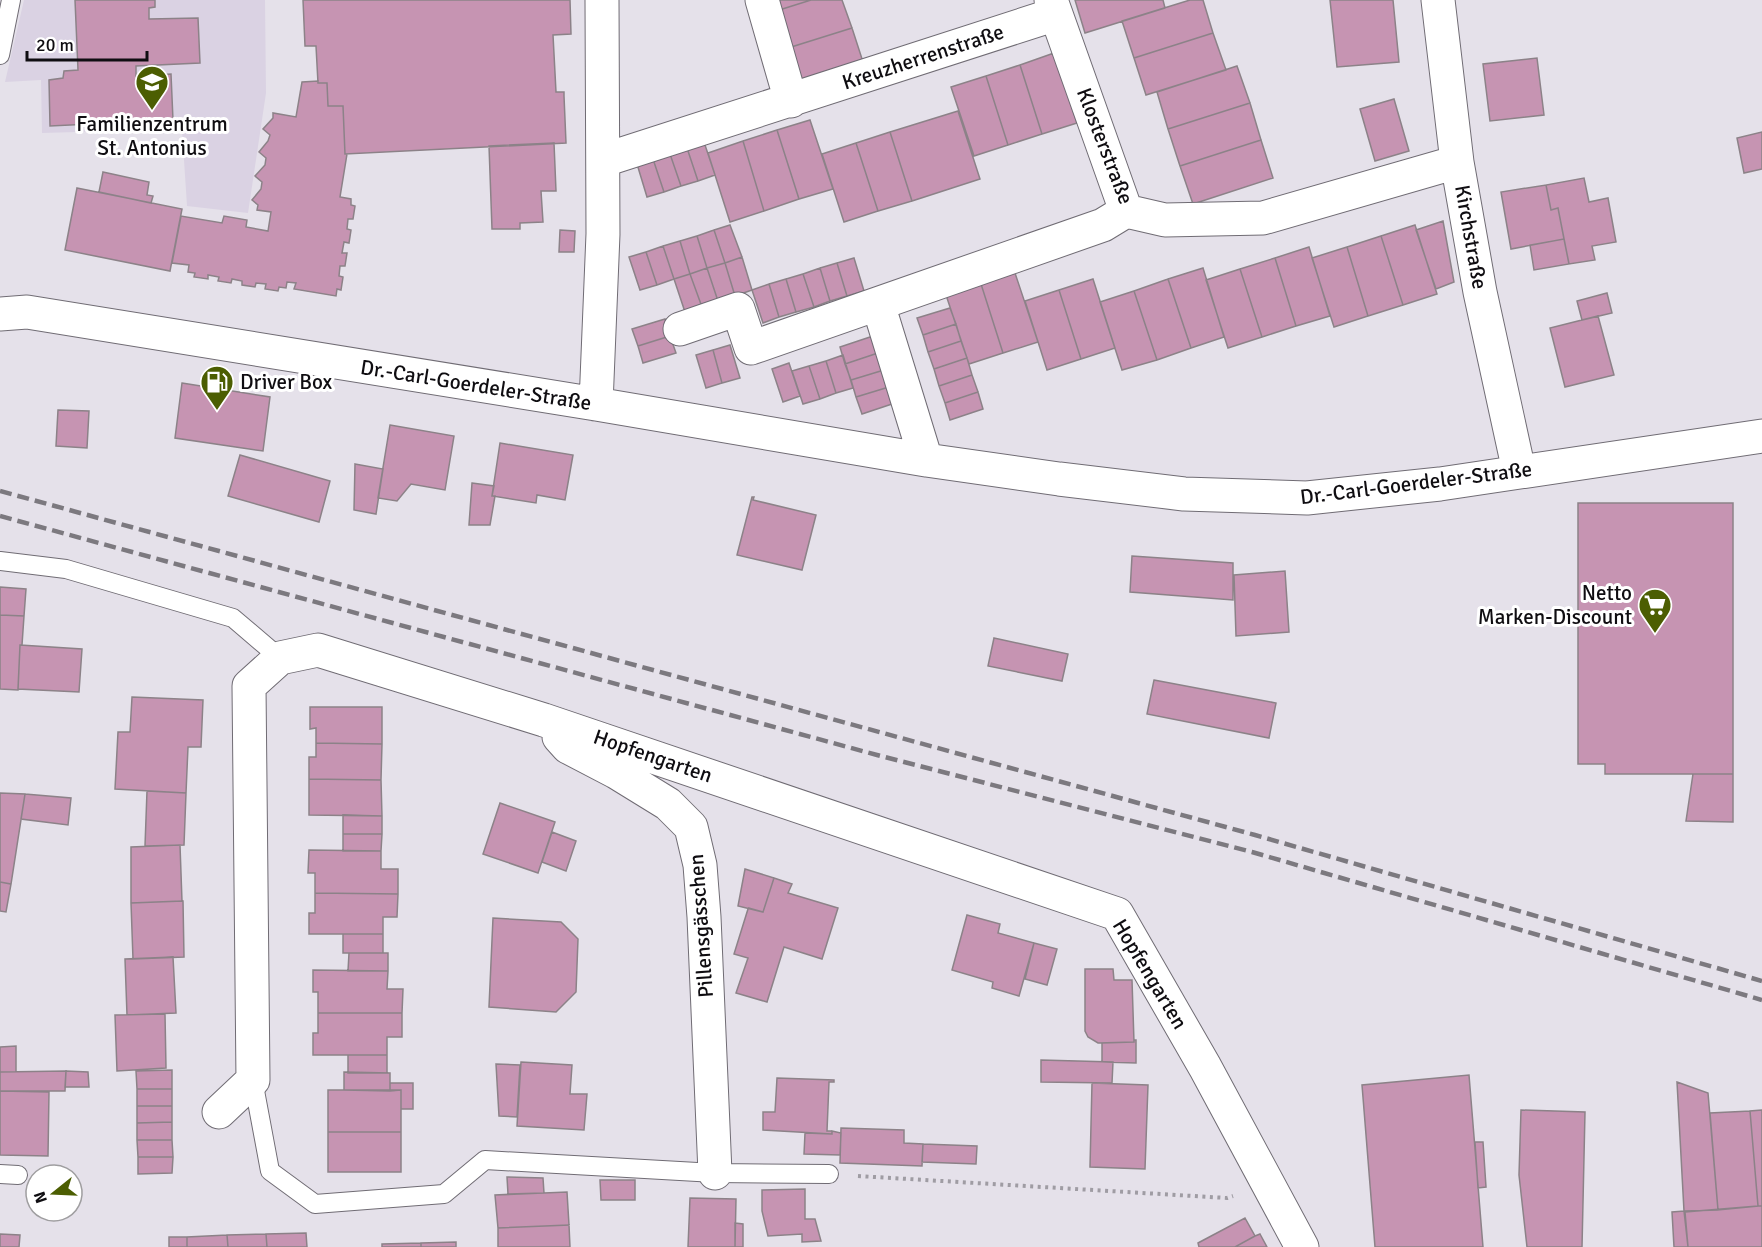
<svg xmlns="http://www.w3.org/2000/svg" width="1762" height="1247" font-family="Signika,sans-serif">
  <rect width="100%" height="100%" fill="#e5e1ea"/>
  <path fill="#dad2e3" d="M24,0H265L266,93L248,213L187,206L182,129L42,133L41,80L5,82Z"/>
  <path fill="#c694b2" stroke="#8c8288" stroke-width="1.5" d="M75,0H155V7L149,8V19L198,18L200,63L136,66V76L171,74L173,120L50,126L49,80L63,78L64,71L78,70Z
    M303,0H570L571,34L553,35L556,92H564V96L566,143L345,154L343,106H328L327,83H318L316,46H305Z
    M773,0H811L776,11Z
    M811,0H842L852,28L788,48L776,11Z
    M1075,0H1163L1165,8L1085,33Z
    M1190,0H1203L1213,33L1134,58L1122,21Z
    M1330,0H1393L1399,62L1337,67Z
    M852,28L864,65L801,86L788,48Z
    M1213,33L1226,70L1146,95L1134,58Z
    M1054,53L1077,123L1042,134L1020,65Z
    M1537,58L1544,115L1490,121L1483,64Z
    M1020,65L1042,134L1008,145L986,76Z
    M1237,66L1250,103L1168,129L1157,92Z
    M986,76L1008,145L974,156L951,87Z
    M318,81V83H327L328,106H343L345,154H347L340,197L351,199V205L355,206L353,219H348L347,229L351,230L349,243L344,242L342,253H347L345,266H340L339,276L343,277L341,290L337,289L336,296L294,289L296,283L287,282L286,288L279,287L278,291L265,289L266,284L256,283L255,287L242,285V281L232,279L231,283L218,281L219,277L208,275V279L194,277L195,273L188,272L189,265L172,263L181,216L222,223L224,216L247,220L246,227L268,231L271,212L257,210L258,205L252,200L261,189L262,182L255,176L265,165L266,158L259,152L268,141L270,135L263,129L273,118V113L296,117L302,82Z
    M1394,99L1409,151L1375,161L1360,109Z
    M1250,103L1261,140L1180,166L1168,129Z
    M958,111L980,179L912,201L890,132Z
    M810,120L833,189L799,199L777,130Z
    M777,130L799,199L764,211L743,141Z
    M890,132L912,201L878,211L856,143Z
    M1762,132V169L1744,173L1737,138Z
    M1261,140L1273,178L1193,204L1180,166Z
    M743,141L764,211L730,222L708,153Z
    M704,142L715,175L698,181L687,148Z
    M554,143L556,191H541L543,222L520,223V229H492L489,146Z
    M856,143L878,211L844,222L822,154Z
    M687,148L698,181L681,186L670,154Z
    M670,154L681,186L664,192L653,159Z
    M653,159L664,192L647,197L637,164Z
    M103,172L149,182L147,195L153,196L151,203L99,192Z
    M1584,178L1589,202L1608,198L1616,242L1592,246L1595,260L1569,264L1558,208L1551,210L1546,185Z
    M1546,185L1551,210L1558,208L1564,239L1511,249L1501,192Z
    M77,188L182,209L170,271L65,250Z
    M1443,221L1454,282L1436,289L1416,230Z
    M730,225L742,257L725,263L714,230Z
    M1415,225L1437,294L1403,305L1381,236Z
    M560,230L575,231L574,252H559Z
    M714,230L725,263L707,268L697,236Z
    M697,236L707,268L690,274L680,241Z
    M1381,236L1403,305L1368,316L1347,247Z
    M1564,239L1569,264L1534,270L1530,245Z
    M680,241L690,274L674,279L663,246Z
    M663,246L674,279L657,285L646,252Z
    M1309,247L1330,316L1296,326L1275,258Z
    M1347,247L1368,316L1334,327L1312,258Z
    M646,252L657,285L640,290L629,257Z
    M742,257L752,290L735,296L725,263Z
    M854,258L864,291L847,296L837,263Z
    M1275,258L1296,326L1262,337L1240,269Z
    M725,263L735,296L718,301L707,268Z
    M837,263L847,296L830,301L820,268Z
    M707,268L718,301L702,307L690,274Z
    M820,268L830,301L814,307L803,274Z
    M1203,268L1224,337L1191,348L1168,279Z
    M1240,269L1262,337L1228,348L1206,280Z
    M1015,273L1038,342L1003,353L981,284Z
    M690,274L702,307L685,312L674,279Z
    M803,274L814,307L796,312L786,279Z
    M786,279L796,312L779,317L769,284Z
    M1093,279L1115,348L1081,359L1059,290Z
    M1168,279L1191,348L1157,360L1134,291Z
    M769,284L779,317L763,323L752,290Z
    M981,284L1003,353L969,364L946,295Z
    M1059,290L1081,359L1047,370L1025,301Z
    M1134,291L1157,360L1122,370L1100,302Z
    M1607,293L1612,313L1582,320L1577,301Z
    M950,308L956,324L923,335L917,318Z
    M1598,316L1614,375L1565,387L1550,328Z
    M665,319L670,336L638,346L632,329Z
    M956,324L961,341L928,352L923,335Z
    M670,336L676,353L643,363L638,346Z
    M873,336L878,353L845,364L840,347Z
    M961,341L967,358L934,369L928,352Z
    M730,345L740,378L722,383L713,350Z
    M713,350L722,383L706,388L696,355Z
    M878,353L884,370L851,380L845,364Z
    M843,355L853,388L836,393L826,361Z
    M967,358L972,375L939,386L934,369Z
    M826,361L836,393L820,399L809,366Z
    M789,363L800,396L783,402L772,369Z
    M809,366L820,399L803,404L792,371Z
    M884,370L889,387L856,397L851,380Z
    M972,375L978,392L945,403L939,386Z
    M182,383L270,397L263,451L175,438Z
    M889,387L895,403L862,414L856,397Z
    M978,392L983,409L950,420L945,403Z
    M58,410L89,411L87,448L56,446Z
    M390,425L454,436L445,490L411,484L397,501L378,498Z
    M500,443L573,455L565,500L537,495L536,503L492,496Z
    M240,455L330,481L319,522L228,496Z
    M355,464L383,469L376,514L354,510Z
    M472,483L494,486L492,496H495L490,525H469Z
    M752,497H754L753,500L816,515L802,570L737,555Z
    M1578,503H1733V774H1605V764H1578Z
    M1132,556L1233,563V600L1130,592Z
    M1285,571L1289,632L1236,636L1234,575Z
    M0,587L26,589L24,616L0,615Z
    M0,615L24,616L22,645H20L18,690L0,689Z
    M994,638L1068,654L1062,681L988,666Z
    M20,645L82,649L79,692L18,689Z
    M1154,680L1276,703L1269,738L1147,714Z
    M132,697L203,700L201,747H188L186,793L115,789L118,732H130Z
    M310,707H382V744L316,743V728L310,729Z
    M316,743L382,744L381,780L309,779V757H316Z
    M1693,774H1733V822L1686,821Z
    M309,779L381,780L382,816L309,815Z
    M147,791L186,793L184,845L145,846Z
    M0,793L25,794L11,884L0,882Z
    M25,794L71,798L68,825L21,819Z
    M500,803L555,822L538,873L483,854Z
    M343,815L382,816V834H343Z
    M552,832L576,841L566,871L542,862Z
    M343,834H382L381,851H343Z
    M180,845L182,901L131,903V847Z
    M309,850L381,851V869H398V894L315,893V873H308Z
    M745,869L774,878L763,912L738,906Z
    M774,878L792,884L788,893L838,908L822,959L784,947L767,1002L736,993L748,958L734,954L748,909L749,908L763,912Z
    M0,882L11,884L6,912L0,911Z
    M315,893L398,894L397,917H383V934H309V913H315Z
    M183,901L184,957L133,959L131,903Z
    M967,915L1000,924L998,933L1034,943L1019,996L992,988L993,982L952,970Z
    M493,918L561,922L578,939L576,992L556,1012L489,1007Z
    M343,934H383V953H343Z
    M1034,943L1057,949L1047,985L1025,979Z
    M349,953H388V971H348Z
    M173,957L176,1013L127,1015L125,959Z
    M1085,969H1113L1114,980H1132L1134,1042L1098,1043L1088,1037L1085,1031Z
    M313,970L388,971L387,989H403L402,1013H318V992H313Z
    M318,1013H402V1037H387V1055H313V1033H318Z
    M165,1014L166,1068L117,1071L115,1015Z
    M1134,1040H1136V1063L1102,1062V1043L1134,1042Z
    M16,1046V1072H0V1047Z
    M348,1055H387V1073H348Z
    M1041,1060L1113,1062L1112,1083L1041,1082Z
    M521,1062L572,1065L570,1094H587L584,1130L517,1126Z
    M496,1064L520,1065L517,1117L499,1116Z
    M172,1070V1089H137L136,1071Z
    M66,1071L65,1091H0V1072Z
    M66,1071L88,1072L89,1087H65Z
    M344,1072L390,1073V1091L344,1090Z
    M1469,1075L1483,1247H1375L1362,1085Z
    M777,1078L834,1080V1082H829L827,1131H832V1134L763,1130V1112H775Z
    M1677,1082L1708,1093L1718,1210L1684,1211Z
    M390,1083H413V1109H401V1090L390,1091Z
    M1092,1083L1148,1085L1145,1169L1090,1167Z
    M137,1089H172V1106H137Z
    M328,1090H401V1132H328Z
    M0,1091L49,1092L48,1156L0,1155Z
    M137,1106H172V1122L137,1123Z
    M1521,1110L1585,1112L1582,1247H1527L1519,1175Z
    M1762,1110V1206H1758L1750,1111Z
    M1750,1111L1758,1206L1718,1210L1710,1113Z
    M172,1122V1140H137V1123Z
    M841,1128L904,1130V1143L923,1144L922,1166L840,1163Z
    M832,1131L841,1133L840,1155L804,1154L805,1133L832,1134Z
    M328,1132H401V1172H328Z
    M137,1140H172L173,1157H138Z
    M1475,1142H1483L1486,1187L1478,1188Z
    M923,1144L977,1146L976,1164L922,1162Z
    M138,1157H173L172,1173L138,1174Z
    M507,1177L543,1178L544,1193L508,1194Z
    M600,1180H635V1200H601Z
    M805,1189V1219H815L821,1241L802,1242V1234L768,1236L762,1211V1190Z
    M567,1192L569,1225L498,1228L495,1195Z
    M690,1198L736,1199L735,1247H688Z
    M1758,1206H1762V1247H1688L1685,1212Z
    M1684,1211L1688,1247H1674L1672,1212Z
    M1245,1218L1255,1236L1235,1247H1199L1198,1243Z
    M735,1223L743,1224V1247H735Z
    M569,1225L570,1247H498V1228Z
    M306,1233L307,1247H267L266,1234Z
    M0,1234L20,1235L19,1247H0Z
    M266,1234L267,1247H228L227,1235Z
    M1260,1234L1267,1247H1235L1255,1236Z
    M227,1235L228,1247H187V1237Z
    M169,1237H187V1247H169Z
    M456,1242V1247H421V1243Z
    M421,1243V1247H382V1244Z"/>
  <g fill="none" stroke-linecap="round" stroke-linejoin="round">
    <defs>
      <path id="service" d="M0,55L11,0
        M0,561L66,569L233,618L280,658
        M253,1080L270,1171L315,1204L444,1194L485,1160L715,1173L829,1174
        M0,1174L18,1175"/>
      <path id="minor" d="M762,0L791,101
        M1051,0L1126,211L1165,220L1263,218L1457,162
        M1438,0L1457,162L1480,292L1519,471
        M604,160L1056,14
        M878,304L926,460
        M0,314L27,312L596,404L926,460L1059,479L1184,494L1307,498L1440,484L1762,436
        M680,329L738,309L751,348L1103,225L1126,211
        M596,404L603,234L602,0
        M559,737L568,747L616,772L668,804L691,827L700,865L704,917L715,1173
        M219,1112L253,1080L249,686L280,658L318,650L544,720L1117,914L1205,1067L1302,1247"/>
    </defs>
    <use href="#service" stroke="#706c74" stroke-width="20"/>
    <use href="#minor" stroke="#706c74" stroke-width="35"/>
    <path stroke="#9f9ca3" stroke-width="4" stroke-dasharray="3 4.5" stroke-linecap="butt" d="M858,1176L1227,1198L1233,1196"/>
    <use href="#service" stroke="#fff" stroke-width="18"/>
    <use href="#minor" stroke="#fff" stroke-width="33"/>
    <path stroke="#7c797f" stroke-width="4.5" stroke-dasharray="12 6" stroke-linecap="butt" d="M0,491L1255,835L1762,981
      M0,516L877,755L1252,852L1762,1000"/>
  </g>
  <defs>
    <symbol id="school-pin" viewBox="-11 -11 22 30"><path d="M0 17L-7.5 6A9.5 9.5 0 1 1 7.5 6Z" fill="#4c5e02" stroke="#fff"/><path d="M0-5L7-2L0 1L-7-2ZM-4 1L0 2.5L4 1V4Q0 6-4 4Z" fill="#fff"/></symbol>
    <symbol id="fuel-pin" viewBox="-11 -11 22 30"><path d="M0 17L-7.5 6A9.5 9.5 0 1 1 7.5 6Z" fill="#4c5e02" stroke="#fff"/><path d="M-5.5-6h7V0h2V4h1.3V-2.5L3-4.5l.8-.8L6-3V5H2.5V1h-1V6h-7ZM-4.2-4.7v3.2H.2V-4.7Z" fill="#fff"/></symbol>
    <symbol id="supermarket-pin" viewBox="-11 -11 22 30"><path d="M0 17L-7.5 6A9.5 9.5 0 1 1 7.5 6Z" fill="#4c5e02" stroke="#fff"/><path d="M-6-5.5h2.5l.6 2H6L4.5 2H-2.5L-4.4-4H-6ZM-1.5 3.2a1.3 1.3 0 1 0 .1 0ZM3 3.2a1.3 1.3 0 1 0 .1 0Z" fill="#fff"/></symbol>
  </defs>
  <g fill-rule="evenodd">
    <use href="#school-pin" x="133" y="63" width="38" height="52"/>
    <use href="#fuel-pin" x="198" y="363" width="38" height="52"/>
    <use href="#supermarket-pin" x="1636" y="586" width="38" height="52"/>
  </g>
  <g text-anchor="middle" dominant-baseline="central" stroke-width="6" stroke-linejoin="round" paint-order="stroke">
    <g font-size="21" fill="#0f0d11" stroke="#fff">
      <text transform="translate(923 57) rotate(-18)">Kreuzherrenstraße</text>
      <text transform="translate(1105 146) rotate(69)">Klosterstraße</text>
      <text transform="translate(1471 237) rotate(80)">Kirchstraße</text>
      <text transform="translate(476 385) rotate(9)">Dr.-Carl-Goerdeler-Straße</text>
      <text transform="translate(1416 483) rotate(-7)">Dr.-Carl-Goerdeler-Straße</text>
      <text transform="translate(653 756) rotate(19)">Hopfengarten</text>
      <text transform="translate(701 926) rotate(-94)">Pillensgässchen</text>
      <text transform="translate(1150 974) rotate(59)">Hopfengarten</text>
    </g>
    <g font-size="21" fill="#0f0d11" stroke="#fff">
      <text x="152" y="124">Familienzentrum<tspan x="152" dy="24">St. Antonius</tspan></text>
      <text x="240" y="382" text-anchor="start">Driver Box</text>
      <text x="1632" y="593" text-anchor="end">Netto<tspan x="1632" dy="24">Marken-Discount</tspan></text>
    </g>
  </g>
  <g transform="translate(54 1193) rotate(252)"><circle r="28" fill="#ffffff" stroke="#9f9ea0" stroke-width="1.5"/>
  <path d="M0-4.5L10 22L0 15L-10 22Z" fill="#4c5e02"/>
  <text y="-9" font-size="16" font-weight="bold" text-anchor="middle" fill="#0f0d11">N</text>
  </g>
  <path d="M27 51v9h120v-9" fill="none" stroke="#0f0d11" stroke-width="3"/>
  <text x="36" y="51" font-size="18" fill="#0f0d11" stroke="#ffffff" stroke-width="4.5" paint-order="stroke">20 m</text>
</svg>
